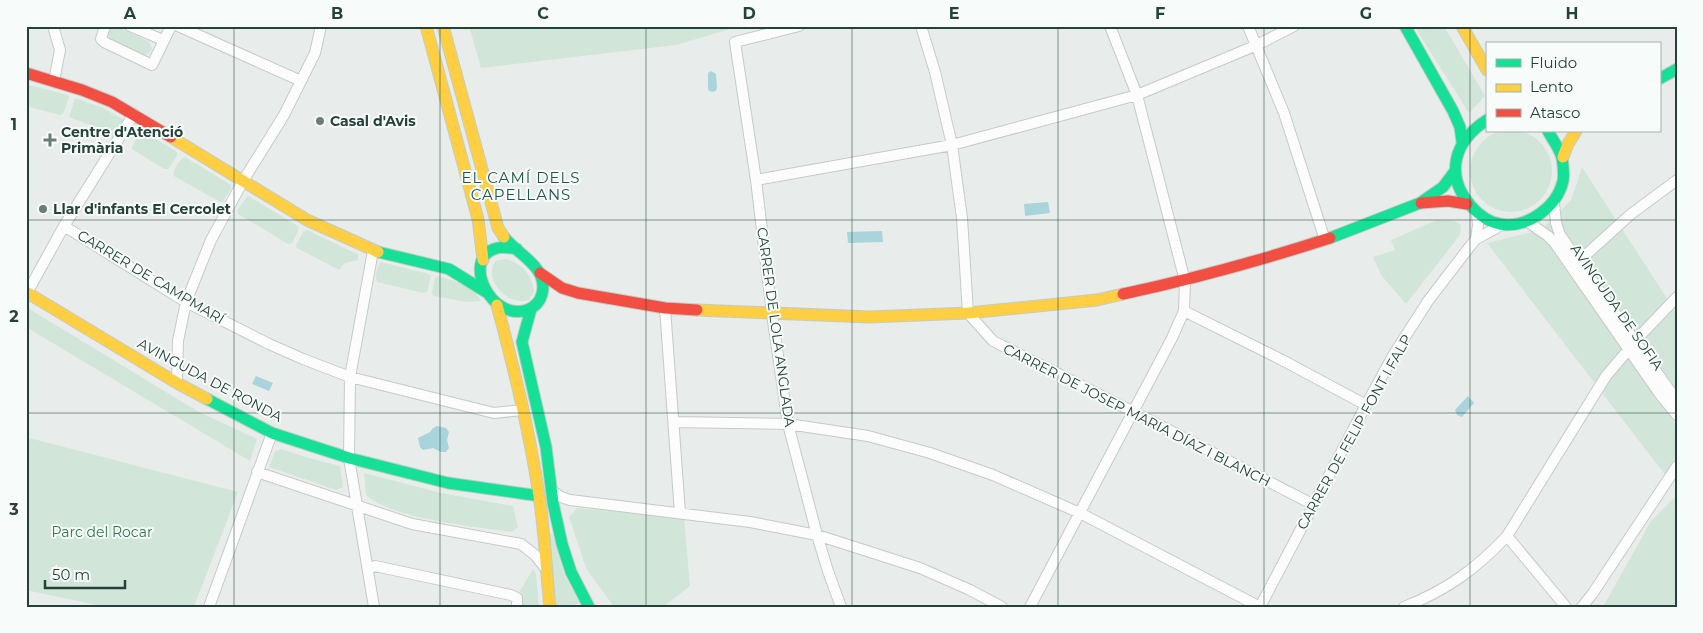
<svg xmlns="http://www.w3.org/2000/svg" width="1703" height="633" font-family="Montserrat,sans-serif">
  <rect width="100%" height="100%" fill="#e8edeb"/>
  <path fill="#d1e6d8" d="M469,26H741L676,45L481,68Z
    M1414,26H1444L1485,96L1469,113Z
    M118,27L149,42L152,49C150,53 147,56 142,55L110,39C107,35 108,32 111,28Z
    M26,84L68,95L69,98L63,114L60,115L26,106Z
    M75,98L103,108L124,120L114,138L90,125L69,117Z
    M1470 171a41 41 0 1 1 82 0a41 41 0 1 1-82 0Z
    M143,131L177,152V156L168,169H164L132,149V146L140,133Z
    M185,157L231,185V188L223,202H220L174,176C172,170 180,159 185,157Z
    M1582,167L1677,314V457L1666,476L1487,243L1541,230L1571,200Z
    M248,196L298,226L299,229L292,243L288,244L238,214L237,210Z
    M1437,220L1454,221L1461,225L1460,235L1406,304L1381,275L1373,257L1395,250L1391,240Z
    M307,230L355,253L358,254V260L345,263L339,270L297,248L296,245L304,231Z
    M506,259C522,263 532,275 534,291L529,300C508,307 483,280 495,261Z
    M381,262L429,274L431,276L427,292L423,293L377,282C375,277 377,265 381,262Z
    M438,276C454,281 474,285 481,301L467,302L433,296L432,292L435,278Z
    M26,307L199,412L257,439L250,461L26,327Z
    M26,437L238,492L194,607H105L26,590Z
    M281,449L309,458L340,466L343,487L336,490L269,467L275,451Z
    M364,473L441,493L513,506L518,527L512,532C475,527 393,519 366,495Z
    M1677,495V607H1603L1651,521Z
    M577,508L684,518L690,586L663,607H614L586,568L569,517Z
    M552,533L564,574L580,604L556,607L549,534Z
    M533,569L536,574L539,607H523L522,595L520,591Z"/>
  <path fill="#a9d4db" d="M711,71L716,74L717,87L716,91L712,92L708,90V73Z
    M1048,202L1050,213L1025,216L1024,204Z
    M882,231L883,242L848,243L847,232Z
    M256,376L273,383L269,391L252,384Z
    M1468,396L1474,403L1462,417L1457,415L1455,410Z
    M437,426L446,428L449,432L447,440L449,448L446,452H441L433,448L423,450L420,447L418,438L430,432L433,428Z"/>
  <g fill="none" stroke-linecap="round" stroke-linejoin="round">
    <defs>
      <path id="street" d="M53,26L60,50L54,81
        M105,26L101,39L104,42L152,65L171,26
        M130,26L163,40
        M178,26L301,81
        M799,26L735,42L756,180L772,314L788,424L817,535L828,571L841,607
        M921,26L935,72L952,145L962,218L968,313L993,341L1134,412L1314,505
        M1248,26L1284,113L1325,240
        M756,180L952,145L1137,95L1257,45L1294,26
        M1554,203L1556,223L1560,235L1677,401
        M1528,222L1548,236L1554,242L1659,393L1677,415
        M64,226L186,302L269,344L303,359L350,377L494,413L523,410
        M1476,239L1478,225L1477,214
        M373,251L350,377L349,458L374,607
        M1579,261L1631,214L1677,180
        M27,293L64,226L134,114
        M665,308L680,513
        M1184,311L1284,361L1366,405
        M1634,342L1677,297
        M177,383L178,341L186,302L211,240L243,181L284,115L315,53L321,26
        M674,422L788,424L868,436L930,453L993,475L1080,513L1260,607
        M257,472L412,524L521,544L535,555L546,569
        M551,490L561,497L570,500L750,522L817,535L920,568L970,590L1002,607
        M1507,536L1566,607
        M368,569L375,566L511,595L517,598V607
        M209,607L272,433
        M1030,607L1172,338L1184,311L1185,281L1137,95L1110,26
        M1260,607L1366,405L1394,354L1428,301L1471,245L1476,239L1504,224
        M1404,607C1447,590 1476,569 1507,536L1606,376L1629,349
        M1582,607L1593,593L1677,466"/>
      <path id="fast" d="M1405,26L1453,111L1460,127L1462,142
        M1659,79L1677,69
        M1487,120C1454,141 1444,175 1471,206C1479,215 1488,222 1500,224C1527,229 1557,207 1563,181C1564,175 1563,164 1562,158C1560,149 1552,139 1548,131
        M504,237C518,255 549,267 542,294C540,302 535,307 527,310C491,322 462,260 494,249C501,246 510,248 517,249
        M1330,238L1420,203L1443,187L1455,171
        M378,252L449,269L486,292
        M531,309L522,342L546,447L553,503L562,544L571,572L589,607
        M207,399L272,433L349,458L448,483L533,495L538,493"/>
      <path id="slow" d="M426,26L478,219L483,260
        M443,26L498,228L504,237
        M1462,26L1487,70
        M171,137L307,220L378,252
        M1563,157L1568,144L1576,131
        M26,292L177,383L207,399
        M497,305C514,368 530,432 539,496C545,533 546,570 550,607
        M697,310L870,317L968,313L1097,300L1123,294"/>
      <path id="jam" d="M26,73L82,90L112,102L171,137
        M1421,203L1448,201L1467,204
        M540,273L562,288L578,293L665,308L697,310
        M1123,294C1193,279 1262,260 1330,238"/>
    </defs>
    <use href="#street" stroke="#c5cac8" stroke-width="12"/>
    <use href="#fast" stroke="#c3cbc8" stroke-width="13"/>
    <use href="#slow" stroke="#c3cbc8" stroke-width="13"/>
    <use href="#jam" stroke="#c3cbc8" stroke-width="13"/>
    <use href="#street" stroke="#fcfcfc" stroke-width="10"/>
    <use href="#fast" stroke="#16e098" stroke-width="11"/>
    <use href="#slow" stroke="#ffcf43" stroke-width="11"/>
    <use href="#jam" stroke="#f24e42" stroke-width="11"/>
  </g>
  <path fill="none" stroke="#24423a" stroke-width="1" stroke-opacity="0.55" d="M234,26V607M440,26V607M646,26V607M852,26V607M1058,26V607M1264,26V607M1470,26V607M26,220H1677M26,413H1677"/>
  <g fill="#697e78" stroke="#f7fbf9" stroke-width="2">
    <circle cx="320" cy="121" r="5"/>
    <path d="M47.5 132.5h5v5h5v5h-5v5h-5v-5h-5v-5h5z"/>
    <circle cx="43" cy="209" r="5"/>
  </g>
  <g text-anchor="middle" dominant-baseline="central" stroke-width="4" stroke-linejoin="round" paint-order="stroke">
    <g font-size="14" font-weight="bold" fill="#24423a" stroke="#f7fbf9" text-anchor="start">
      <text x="330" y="121">Casal d'Avis</text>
      <text x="61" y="132">Centre d'Atenció<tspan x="61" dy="16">Primària</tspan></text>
      <text x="53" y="209">Llar d'infants El Cercolet</text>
    </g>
    <g font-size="14" fill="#24423a" stroke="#f7fbf9">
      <text transform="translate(151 277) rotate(31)">CARRER DE CAMPMARÍ</text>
      <text transform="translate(1617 307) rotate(55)">AVINGUDA DE SOFIA</text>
      <text transform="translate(776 327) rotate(82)">CARRER DE LOLA ANGLADA</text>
      <text transform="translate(210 380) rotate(28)">AVINGUDA DE RONDA</text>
      <text transform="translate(1137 415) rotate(27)">CARRER DE JOSEP MARIA DÍAZ I BLANCH</text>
      <text transform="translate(1354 432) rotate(-61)">CARRER DE FELIP FONT I FALP</text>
    </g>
    <g font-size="14" fill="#2d7a4b" stroke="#f7fbf9">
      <text x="102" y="532">Parc del Rocar</text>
    </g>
    <g font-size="15" letter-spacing="1" fill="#1f5548" stroke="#f7fbf9">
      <text x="521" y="177">EL CAMÍ DELS<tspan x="521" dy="17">CAPELLANS</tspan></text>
    </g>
  </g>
  <rect width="1703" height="633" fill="none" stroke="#f7fbf9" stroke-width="55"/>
  <rect x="1486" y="42" width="175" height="90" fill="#f7fbf9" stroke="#a3b1ad"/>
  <rect x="1496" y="59" width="25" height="8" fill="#16e098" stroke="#a3b1ad"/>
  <text x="1530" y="68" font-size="15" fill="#24423a">Fluido</text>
  <rect x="1496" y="84" width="25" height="8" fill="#ffcf43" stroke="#a3b1ad"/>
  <text x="1530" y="92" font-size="15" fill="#24423a">Lento</text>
  <rect x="1496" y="109" width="25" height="8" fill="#f24e42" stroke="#a3b1ad"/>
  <text x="1530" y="118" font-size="15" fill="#24423a">Atasco</text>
  <path d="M45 580v8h80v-8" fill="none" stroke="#24423a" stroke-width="2.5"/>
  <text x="52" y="580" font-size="15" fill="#24423a" stroke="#f7fbf9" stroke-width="4" paint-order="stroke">50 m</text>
  <rect x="28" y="28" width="1648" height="578" fill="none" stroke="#24423a" stroke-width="2"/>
  <g font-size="16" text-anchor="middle" font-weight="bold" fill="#24423a">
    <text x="130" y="19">A</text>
    <text x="337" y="19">B</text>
    <text x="543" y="19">C</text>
    <text x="749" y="19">D</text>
    <text x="954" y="19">E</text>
    <text x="1160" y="19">F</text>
    <text x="1366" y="19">G</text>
    <text x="1572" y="19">H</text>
    <text x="14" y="130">1</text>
    <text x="14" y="322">2</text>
    <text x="14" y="515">3</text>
  </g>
</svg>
